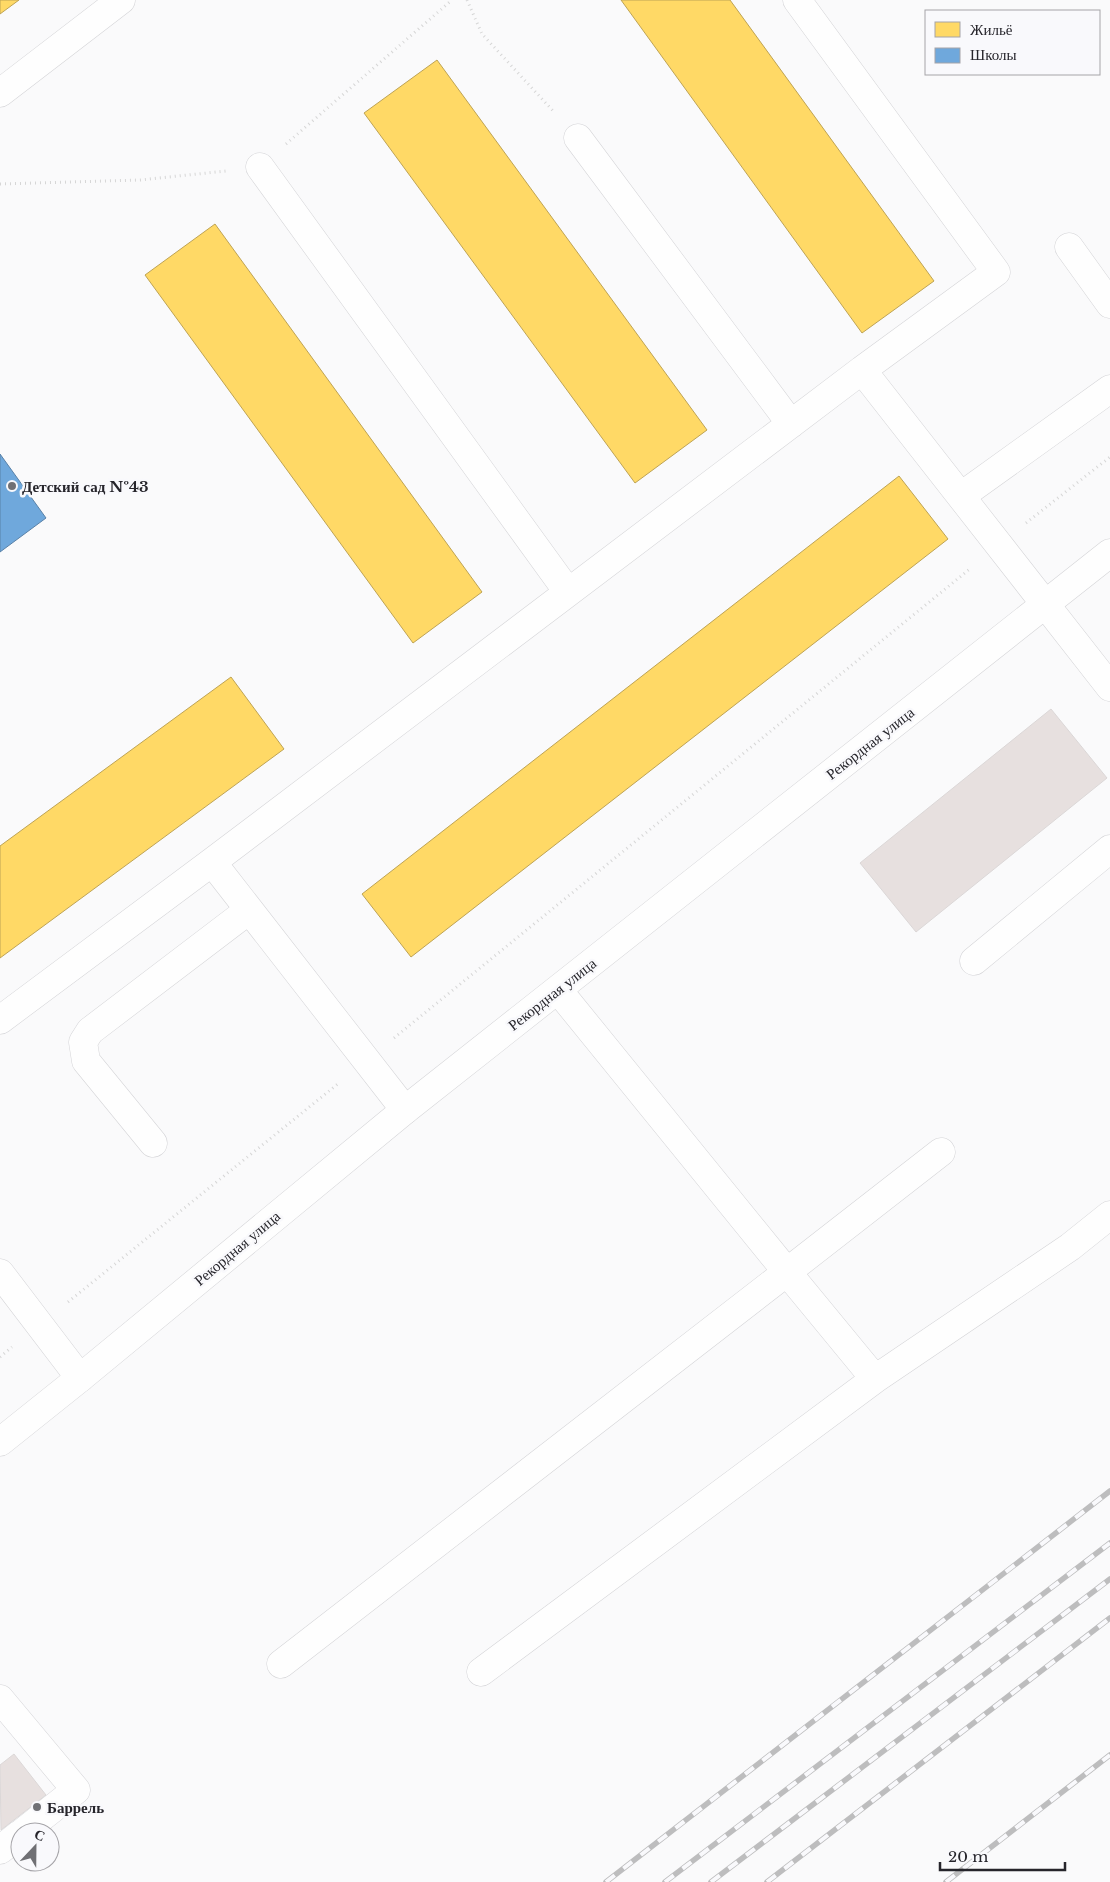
<svg xmlns="http://www.w3.org/2000/svg" width="1110" height="1882" font-family="'Libre Baskerville',serif">
  <rect width="100%" height="100%" fill="#fafafb"/>
  <path fill="#ffd966" stroke="#bea354" d="M0,0H19L0,14Z
    M621,0H730L934,281L862,333Z
    M437,60L707,430L635,483L364,113Z
    M215,224L482,592L413,643L145,275Z
    M899,476L948,539L411,957L362,894Z
    M231,677L284,749L0,958V846Z"/>
  <path fill="#6fa8dc" stroke="#5981a7" d="M0,454L46,518L0,552Z"/>
  <path fill="#e7e0df" stroke="#dbd7d7" d="M1051,709L1107,778L916,932L860,863Z
    M14,1754L46,1795L1,1830L0,1765Z"/>
  <g fill="none" stroke-linecap="round" stroke-linejoin="round">
    <defs>
      <path id="minor" d="M797,0L996,272L862,370L1110,687
        M0,93L121,0
        M578,138L791,424
        M260,167L568,592
        M1069,247L1110,304
        M961,496L1110,389
        M212,862L405,1110
        M974,961L1110,849
        M0,1020L212,862L862,370
        M153,1143L86,1061L83,1042L90,1031L249,910
        M0,1273L80,1378
        M875,1379L1070,1247L1110,1215
        M281,1664L787,1272L558,990
        M481,1672L875,1379L787,1272L941,1152
        M0,1699L76,1790L23,1832
        M0,1850L20,1834"/>
      <path id="major" d="M0,1442L80,1378L405,1110L1110,553"/>
    </defs>
    <use href="#minor" stroke="#d4d4d7" stroke-width="29"/>
    <use href="#major" stroke="#d4d4d7" stroke-width="29"/>
    <path stroke="#d6d6d6" stroke-width="3" stroke-dasharray="1 4" stroke-linecap="butt" d="M467,0L482,34L555,113
      M286,144L452,0
      M0,184L140,180L226,171
      M1026,523L1110,457
      M394,1038L971,568
      M68,1302L339,1083
      M0,1357L12,1347"/>
    <use href="#minor" stroke="#fefefe" stroke-width="28"/>
    <use href="#major" stroke="#fefefe" stroke-width="28"/>
    <defs>
      <path id="rail" d="M606,1882L1110,1491
        M665,1882L1110,1543
        M711,1882L1110,1579
        M767,1882L1110,1618
        M946,1882L1110,1755"/>
    </defs>
    <use href="#rail" stroke="#bdbdbe" stroke-width="5.5"/>
    <use href="#rail" stroke="#f9f9fc" stroke-width="4" stroke-dasharray="11" stroke-linecap="butt"/>
  </g>
  <g fill="#707074" stroke="#f9f9fc" stroke-width="2">
    <circle cx="12" cy="486" r="5"/>
    <circle cx="37" cy="1807" r="5"/>
  </g>
  <g text-anchor="middle" dominant-baseline="central" stroke-width="5" stroke-linejoin="round" paint-order="stroke">
    <g font-size="15" font-weight="bold" fill="#26252b" stroke="#f9f9fc" text-anchor="start">
      <text x="22" y="486">Детский сад №43</text>
      <text x="47" y="1807">Баррель</text>
    </g>
    <g font-size="15" fill="#26252b" stroke="#f9f9fc">
      <text transform="translate(870 743) rotate(-38)">Рекордная улица</text>
      <text transform="translate(552 994) rotate(-38)">Рекордная улица</text>
      <text transform="translate(237 1248) rotate(-40)">Рекордная улица</text>
    </g>
  </g>
  <rect x="925" y="10" width="175" height="65" fill="#f9f9fc" stroke="#a5a4a8"/>
  <rect x="935" y="22" width="25" height="15" fill="#ffd966" stroke="#a5a4a8"/>
  <text x="970" y="35" font-size="15" fill="#26252b">Жильё</text>
  <rect x="935" y="48" width="25" height="15" fill="#6fa8dc" stroke="#a5a4a8"/>
  <text x="970" y="60" font-size="15" fill="#26252b">Школы</text>
  <g transform="translate(35 1847) rotate(22)"><circle r="24" fill="#f9f9fc" stroke="#a5a4a8"/>
  <path d="M0-4L9 19L0 12L-9 19Z" fill="#707074"/>
  <text y="-8" font-size="14" font-weight="bold" text-anchor="middle" fill="#26252b">С</text>
  </g>
  <path d="M940 1862v8h125v-8" fill="none" stroke="#26252b" stroke-width="2.5"/>
  <text x="948" y="1862" font-size="15" fill="#26252b" stroke="#f9f9fc" stroke-width="4" paint-order="stroke">20 m</text>
</svg>
